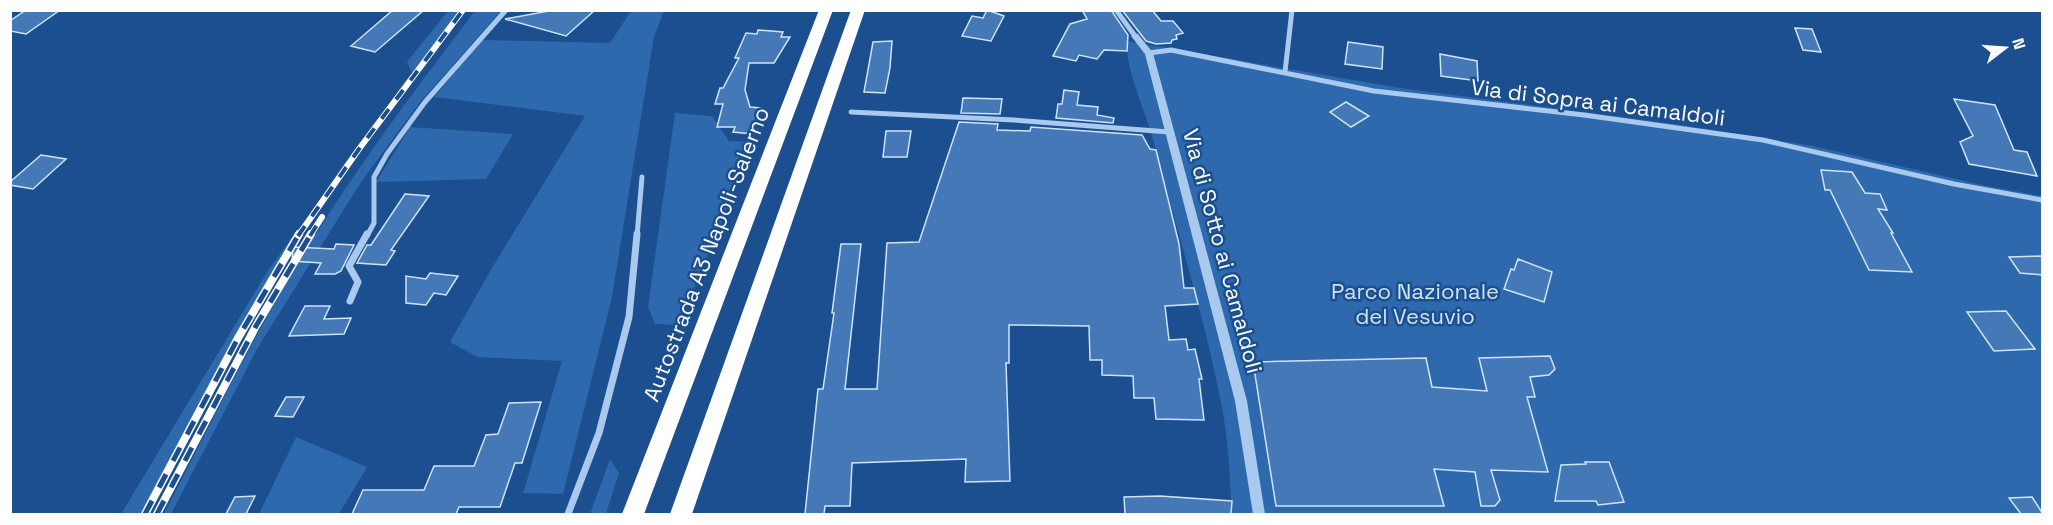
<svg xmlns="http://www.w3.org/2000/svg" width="2053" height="525" font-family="'Space Grotesk',sans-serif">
  <rect width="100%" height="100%" fill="#1b4f8f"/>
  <path fill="#2e69ad" d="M448,11H460L412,73L407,62Z
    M475,11H501L421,101L361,182L257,349L171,514H164C207,431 248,346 297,265C350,176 413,92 475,11Z
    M631,11H664L654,37L612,297L563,494L523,493L562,361L477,357L450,342L492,268L585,116L434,97L482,40L610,43Z
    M1126,41L1400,88L1675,124L1813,146L1982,185L2042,196V514H1232C1230,483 1229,450 1224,419C1208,328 1179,239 1156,150C1147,113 1128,79 1126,41Z
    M675,113L712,116L729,141L754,142L679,325L655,324L648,307Z
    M410,127L513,134L486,179L376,182Z
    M301,225L207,389L141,514H121L267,272Z
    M296,437L367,467L339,514H259Z
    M610,459L619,473L606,514H590Z"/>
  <path fill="#4478b7" stroke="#cfe3fa" stroke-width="1.5" d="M26,10H60L26,34L10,31V21Z
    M393,10H424L375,52L351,46Z
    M554,10H595L566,36L505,19Z
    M987,10L1004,16L991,41L962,36L972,16L983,18Z
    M1082,10H1111L1128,35L1127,51L1104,50L1097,59L1079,55L1076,61L1053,56L1070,24L1087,19Z
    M1122,10H1152L1161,21H1173L1183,33L1176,35L1177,39L1172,40L1171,43L1156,44L1146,41Z
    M1795,28L1812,29L1821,52L1803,50Z
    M758,30L783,32L781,37H790L774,63H749L745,90L750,107L761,108L752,134L733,132L735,127H717L723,104H715L720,88H723L739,58H735L746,33L757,34Z
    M892,41L890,68L885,93L864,92L873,42Z
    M1348,42L1383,47L1382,69L1345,64Z
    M1440,54L1477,61L1478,81L1441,76Z
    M1064,90L1079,92L1077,105L1098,107L1097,115L1114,118L1113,123L1056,118L1058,104H1062Z
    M963,98L1002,99L1000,114L961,113Z
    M1954,99L1995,105L2014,150L2027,152L2037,176L1969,164L1960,142L1973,136Z
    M1346,102L1369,116L1351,127L1330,112Z
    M959,122L998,124L997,130L1030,131L1031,127L1142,135L1150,149L1156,150L1179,244L1184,288H1194L1198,304L1165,306L1169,340L1186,339L1188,350L1195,349L1202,379H1199L1204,420L1156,419L1154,398H1134L1133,376L1102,375V360H1090L1089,326L1009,325V363H1006L1010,481L965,482L966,459L852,463L850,506H825L824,514H805L818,389H823L834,313H832L841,244H861L845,389H877L887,243L919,242Z
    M886,131H911L907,157H883Z
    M41,155L66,159L33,189L10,185V182Z
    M1821,170L1852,172L1865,193L1880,194L1887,210L1878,209L1893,233H1891L1912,272L1869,270L1830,190H1825Z
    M405,194L429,196L391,250L395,251L386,265L357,263L367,245H371Z
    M336,244L354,245L341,271L335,274H315L321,263L292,261L293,247L334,249Z
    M2043,256V275L2020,273L2009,257Z
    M1518,259L1552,272L1544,302L1504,289L1511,269L1514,270Z
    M430,273L458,276L446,295L434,293L426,305L406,303V276L426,279Z
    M305,306H330L324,319L351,318L344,334L289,336Z
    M2006,311L2035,349L1994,351L1967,312Z
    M1550,356L1555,369L1549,375L1530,377L1535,397H1527L1548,472L1491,470L1500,500L1495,506H1481L1475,472L1434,469L1444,506H1276L1253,362L1426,358L1432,387L1487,391L1479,358Z
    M286,397H304L293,417L275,416Z
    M541,402L522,463H515L500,507H459L456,514H352L363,490H424L434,466H474L486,435L498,434L509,403Z
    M1585,462H1609L1624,502L1598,505L1596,501H1555L1561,465L1586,464Z
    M255,496L246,514H226L235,497Z
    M1160,496L1232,501L1231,514H1125L1124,497Z
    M2032,497L2043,514H2021L2009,498Z"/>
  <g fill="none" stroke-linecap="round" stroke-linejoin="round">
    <path stroke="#a9c9ee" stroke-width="5" d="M1116,10L1135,36
      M1149,53L1171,50L1374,91L1584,115L1763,140L1954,184L2042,200
      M1285,72L1292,10
      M851,112L1014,120L1169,132
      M367,236L374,223V177L387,154L425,102L506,10
      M637,236L642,177"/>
    <path stroke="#a9c9ee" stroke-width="7" d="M350,301L358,282L349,266L367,234
      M568,514L599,433L629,317L637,234"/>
    <path fill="#a9c9ee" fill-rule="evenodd" d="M1135,33L1138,34L1153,53L1247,401L1265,514H1253L1235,401L1145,54L1131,36Z"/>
    <path fill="#fff" fill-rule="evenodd" d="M819,10H833L644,514H622Z
      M851,10H865L692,514H670Z"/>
    <defs>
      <path id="rail-far1" d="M298,236L359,149L463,10
        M310,236L322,217"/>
      <path id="rail" d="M145,514L238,338L299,234
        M157,514L256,326L311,234"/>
    </defs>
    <use href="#rail-far1" stroke="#fff" stroke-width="6"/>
    <use href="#rail" stroke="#fff" stroke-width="8"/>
    <use href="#rail-far1" stroke="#1b4f8f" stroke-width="4" stroke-dasharray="12" stroke-linecap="butt"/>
    <use href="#rail" stroke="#1b4f8f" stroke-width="5" stroke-dasharray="15" stroke-linecap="butt"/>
  </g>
  <g text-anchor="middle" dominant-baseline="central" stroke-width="5" stroke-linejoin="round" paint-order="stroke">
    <g font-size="22" fill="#fff" stroke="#1b4f8f">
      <text transform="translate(1598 102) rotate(7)">Via di Sopra ai Camaldoli</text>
      <text transform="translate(1223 251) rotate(75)">Via di Sotto ai Camaldoli</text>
      <text transform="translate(706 254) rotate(-69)">Autostrada A3 Napoli-Salerno</text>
    </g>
    <g font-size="22" fill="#cfe3fa" stroke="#1b4f8f">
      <text x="1415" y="291">Parco Nazionale<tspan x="1415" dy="25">del Vesuvio</tspan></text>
    </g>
  </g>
  <rect width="2053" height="525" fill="none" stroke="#ffffff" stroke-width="24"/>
  <g transform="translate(2005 48) rotate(73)" stroke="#1b4f8f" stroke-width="4.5" paint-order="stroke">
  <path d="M0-4.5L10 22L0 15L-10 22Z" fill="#ffffff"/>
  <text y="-9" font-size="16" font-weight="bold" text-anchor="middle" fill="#ffffff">N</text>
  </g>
</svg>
